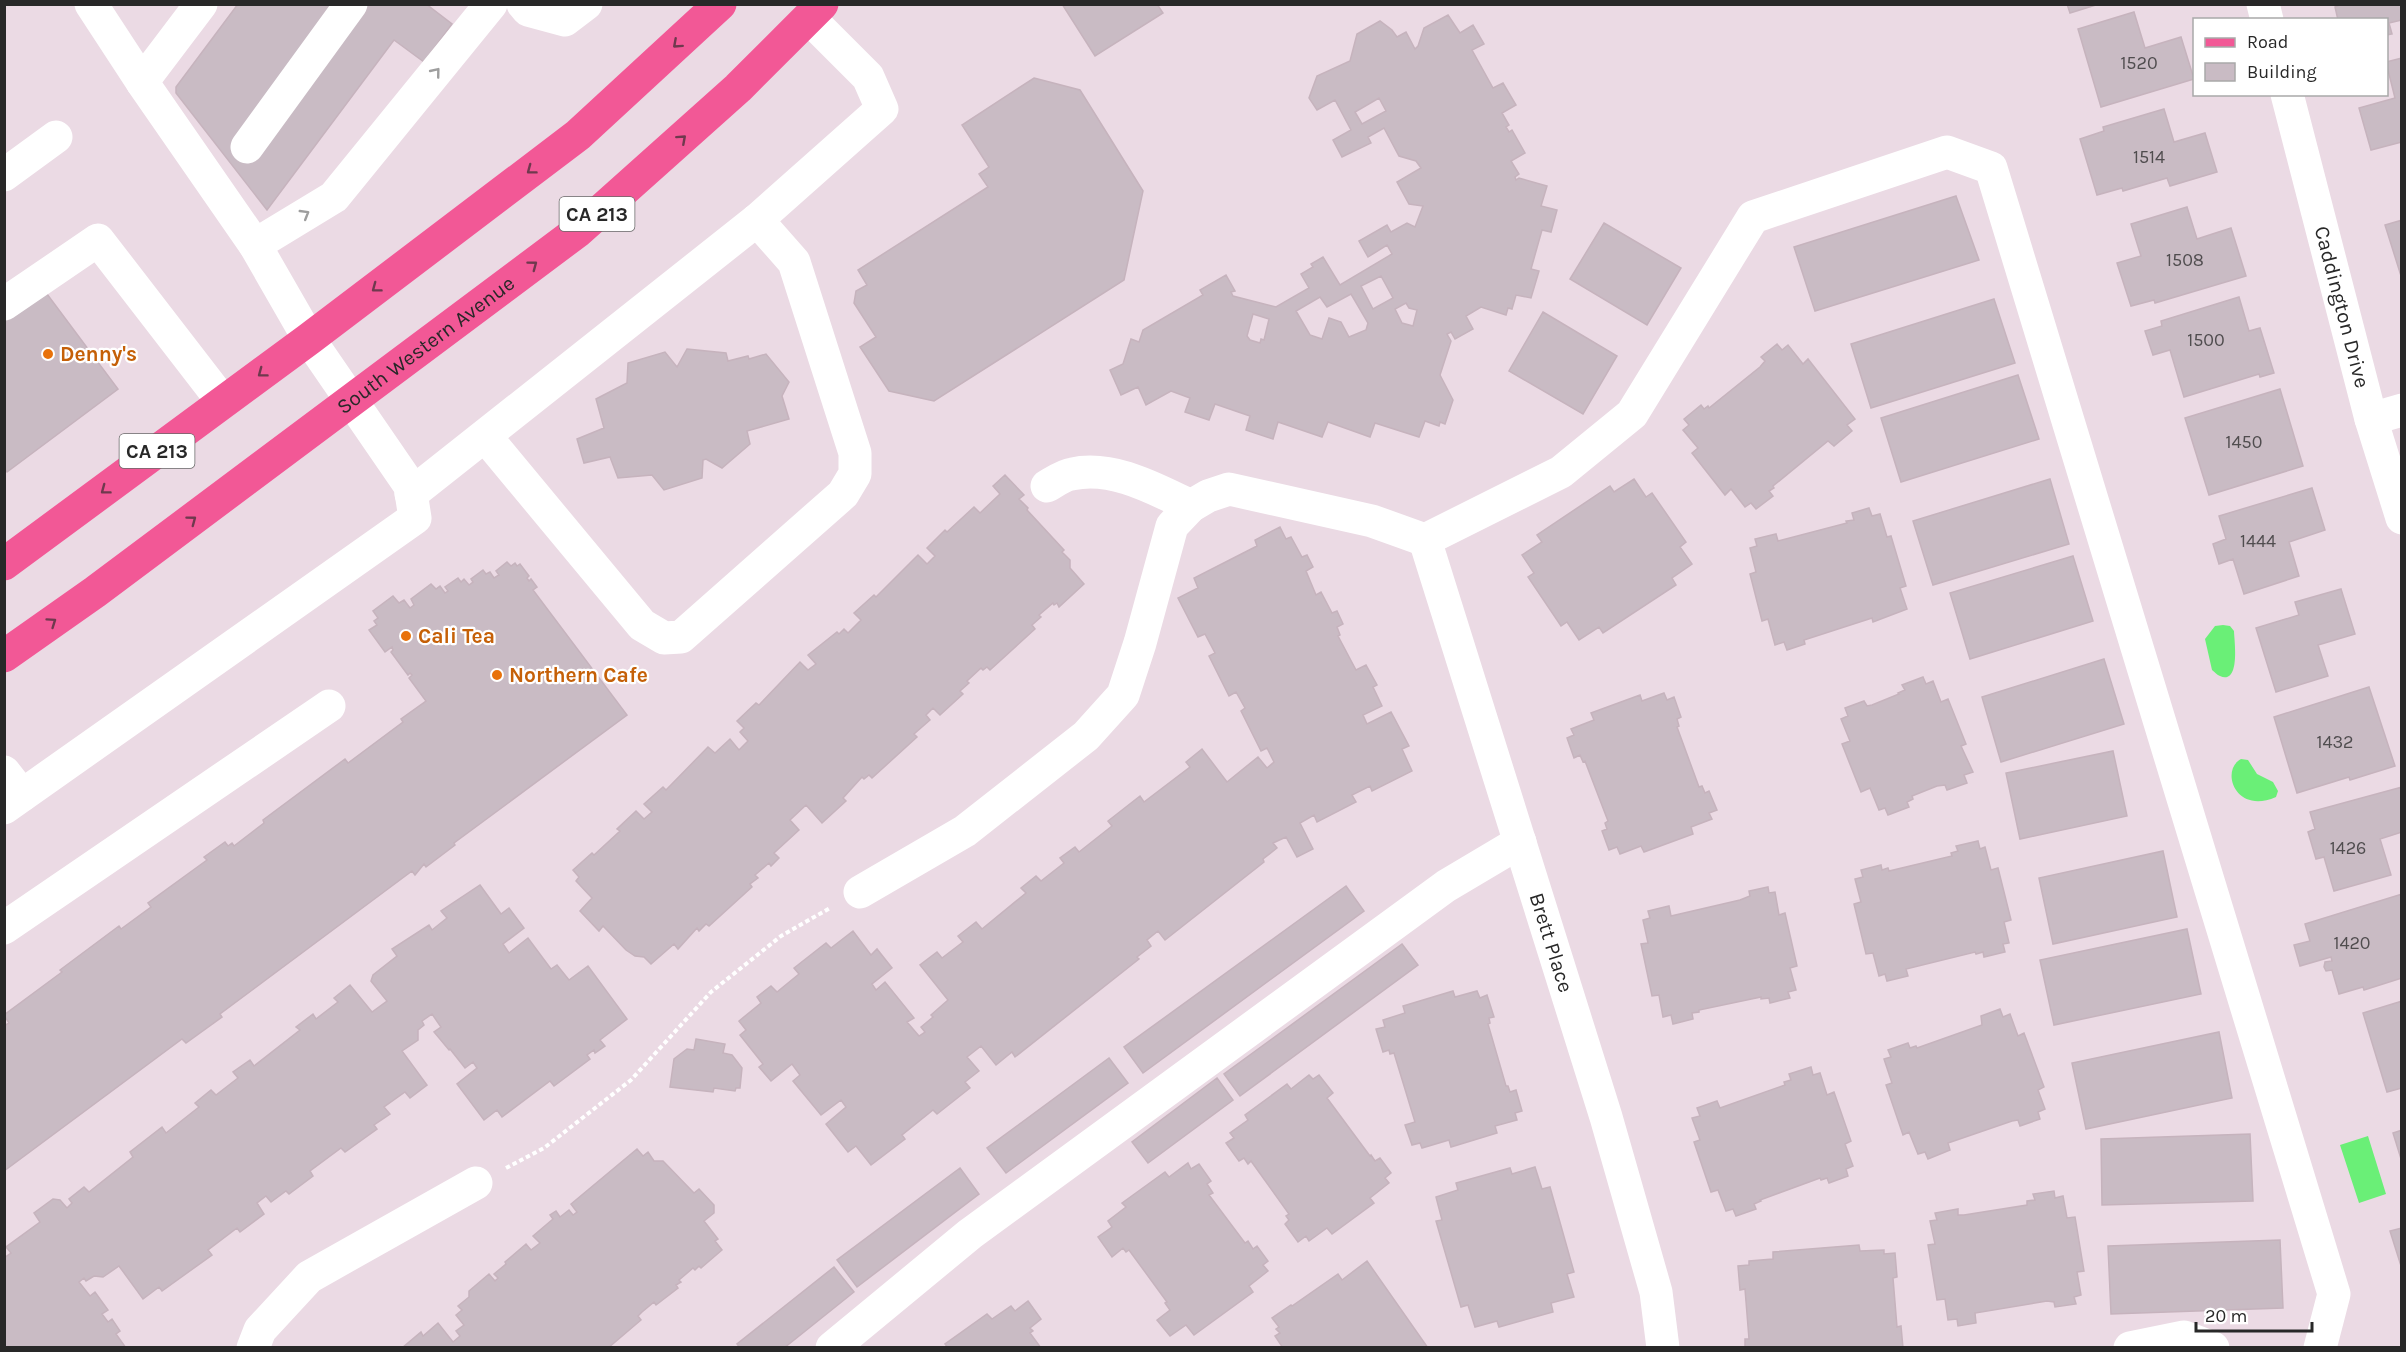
<svg xmlns="http://www.w3.org/2000/svg" width="2406" height="1352" font-family="Karla,sans-serif">
  <rect width="100%" height="100%" fill="#ebdae4"/>
  <path fill="#6aef77" d="M2223,625L2230,626L2234,631C2234,639 2241,685 2220,676C2217,675 2215,672 2212,670L2205,639L2215,626Z
    M2241,759L2248,760L2257,774L2273,782L2278,791L2276,797C2235,815 2220,770 2241,759Z
    M2368,1136L2386,1194L2359,1203L2340,1145Z"/>
  <path fill="#c9bbc4" stroke="#c6b3bd" stroke-width="1.5" fill-rule="evenodd" d="M238,4H426L452,24L424,62L394,40L267,210L176,93V87Z
    M1062,4H1157L1163,13L1095,56Z
    M2067,4H2099L2070,13Z
    M2342,4H2402V20L2389,23L2392,34L2386,35V20H2338L2335,7Z
    M2134,12L2145,48L2181,37L2194,79L2101,107L2078,29Z
    M1448,15L1460,33L1473,25L1484,44L1472,50L1493,88L1503,83L1516,105L1502,113L1509,125L1506,127L1509,132L1512,130L1525,153L1511,161L1519,174L1515,177L1516,180L1519,178L1547,186L1541,206L1557,210L1551,232L1542,230L1531,269L1539,271L1531,298L1516,295L1512,309L1508,308L1506,315L1481,307L1466,316L1473,329L1455,339L1451,332L1447,334L1451,341L1440,375L1453,400L1445,424L1440,422L1439,426L1425,421L1419,437L1375,423L1370,437L1328,422L1322,437L1278,422L1273,439L1246,430L1250,416L1215,404L1209,420L1185,412L1190,398L1171,391L1146,405L1138,387L1121,395L1110,370L1123,364L1131,339L1139,342L1143,330L1203,295L1200,290L1226,275L1235,291L1231,292L1233,296L1276,307L1309,288L1301,274L1313,267L1311,264L1323,257L1340,285L1392,254L1387,245L1368,257L1359,241L1387,225L1391,232L1407,223L1415,227L1423,206L1409,204L1397,182L1421,168L1416,161L1399,156L1384,128L1368,137L1371,143L1342,157L1333,140L1351,130L1335,100L1317,110L1309,98L1317,76L1350,61L1357,34L1380,21L1392,30L1397,37L1406,32L1415,49L1418,46L1424,28ZM1379,98L1386,111L1362,124L1355,112ZM1381,276L1393,298L1373,309L1361,286ZM1351,294L1368,323L1366,330L1349,337L1341,322L1329,318L1322,339L1310,335L1296,311L1320,297L1327,307ZM1406,303L1409,308L1417,310L1413,326L1402,323L1395,309ZM1253,314L1269,319L1264,340L1261,339L1260,343L1250,340L1247,336Z
    M2402,58V142L2371,150L2359,108L2395,98L2386,62Z
    M1034,78L1080,90L1143,191L1124,280L934,401L889,391L860,347L876,337L854,303L856,291L867,285L858,270L988,187L979,174L989,167L962,125Z
    M2164,109L2174,142L2205,133L2217,172L2170,186L2167,178L2123,191L2122,188L2097,195L2080,139L2104,131L2103,127Z
    M1956,196L1979,260L1815,311L1794,247Z
    M2187,207L2197,239L2231,228L2246,276L2155,303L2154,300L2131,306L2117,263L2141,256L2131,224Z
    M2402,220V279L2385,225Z
    M1604,223L1681,268L1647,325L1570,279Z
    M44,290L118,389L7,472L4,468V319Z
    M2239,297L2249,331L2260,328L2274,373L2260,377L2259,374L2184,397L2170,350L2153,355L2145,331L2162,326L2161,321Z
    M1994,299L2015,363L1871,408L1851,344Z
    M1543,312L1617,356L1583,414L1509,371Z
    M1777,344L1782,350L1788,345L1803,364L1808,359L1855,419L1847,425L1852,431L1834,446L1828,441L1773,486L1774,488L1769,491L1773,496L1756,509L1751,503L1745,507L1731,489L1725,495L1692,453L1698,448L1683,430L1689,425L1684,419L1701,405L1704,409L1708,406L1709,408L1760,367L1765,361L1761,357Z
    M687,349L726,353L728,361L748,356L749,359L766,354L789,382L782,396L789,419L747,431L750,444L722,468L706,459L703,460L702,478L664,490L652,475L618,478L610,457L584,463L577,439L604,428L596,399L627,383L628,363L665,352L677,367Z
    M2018,375L2039,439L1901,482L1881,418Z
    M2280,389L2303,466L2209,495L2185,418Z
    M1005,475L1024,495L1019,499L1028,508L1027,510L1064,550L1062,552L1070,560V568L1084,584L1059,607L1057,603L1054,605L1053,603L1039,615L1041,617L1032,625L1035,629L990,670L987,667L983,670L981,668L967,681L969,683L960,691L963,694L940,715L933,708L926,715L930,720L914,734L917,737L872,778L869,775L864,779L862,777L843,798L846,801L822,823L806,805L790,820L799,830L774,853L779,858L771,866L769,863L755,875L758,878L750,884L752,887L709,926L706,924L699,931L697,928L678,949L674,944L651,964L644,957L635,956L626,950L603,926L599,931L580,911L592,898L576,881L579,877L573,870L592,853L594,855L620,831L617,829L636,811L644,819L652,812L644,804L663,787L666,790L708,747L715,753L730,739L739,750L748,741L740,732L744,728L737,721L756,703L759,705L800,662L808,670L816,664L808,655L837,632L839,634L844,629L848,633L861,620L854,613L874,595L876,597L918,555L927,564L935,556L927,548L945,530L947,532L974,507L980,513L1000,494L993,486Z
    M1634,479L1646,497L1652,493L1686,542L1680,547L1692,564L1672,578L1676,585L1603,633L1599,627L1579,640L1567,622L1561,626L1528,577L1534,573L1522,555L1542,542L1537,535L1610,486L1614,492Z
    M2050,479L2069,544L1933,585L1913,521Z
    M2312,488L2325,530L2289,542L2299,576L2244,594L2233,559L2219,564L2213,544L2226,539L2219,516Z
    M1869,508L1872,516L1880,514L1887,537L1891,536L1906,586L1900,588L1907,609L1873,622L1872,618L1804,640L1805,644L1787,650L1784,642L1775,645L1768,619L1762,621L1750,574L1756,572L1750,548L1757,546L1755,539L1776,534L1778,541L1847,523L1846,521L1854,520L1852,513Z
    M1280,527L1286,539L1291,537L1302,557L1307,555L1313,567L1306,571L1316,595L1321,592L1332,613L1337,611L1343,624L1337,627L1340,635L1338,636L1356,670L1366,665L1377,685L1373,687L1382,706L1363,715L1367,724L1391,712L1409,746L1402,749L1412,771L1372,791L1370,786L1352,795L1356,802L1317,822L1314,815L1300,823L1313,849L1297,857L1286,837L1273,843L1277,848L1263,859L1264,862L1165,940L1158,931L1147,940L1151,946L1137,957L1139,959L1015,1057L1012,1052L996,1065L981,1046L967,1057L979,1071L965,1082L970,1088L937,1114L933,1110L902,1135L905,1139L871,1165L856,1146L848,1152L826,1124L846,1107L841,1100L821,1115L793,1081L800,1075L792,1064L771,1081L759,1067L763,1064L740,1035L746,1030L739,1021L761,1003L757,997L771,986L777,992L799,974L794,968L826,943L831,948L853,931L871,955L877,949L892,968L872,984L876,990L885,982L914,1018L907,1022L919,1036L925,1032L921,1027L933,1017L931,1015L948,1000L920,965L937,952L942,958L963,942L958,936L976,922L982,929L1026,893L1021,888L1036,876L1041,881L1064,863L1060,858L1075,847L1079,852L1112,826L1108,821L1140,796L1144,802L1190,767L1186,762L1202,749L1227,782L1258,757L1267,768L1274,762L1267,748L1261,751L1241,711L1245,708L1236,692L1229,696L1209,656L1215,653L1205,634L1198,637L1178,598L1198,588L1194,578L1257,546L1255,540Z
    M2073,556L2093,621L1970,659L1950,593Z
    M507,562L511,566L515,563L517,566L520,564L529,576L527,578L529,581L531,579L537,587L533,590L627,715L454,843L455,845L426,867L424,864L415,875L412,871L220,1014L222,1017L186,1043L182,1039L4,1171V1026L9,1023L4,1015L62,972L60,970L119,926L121,929L151,907L148,903L207,860L204,857L225,842L228,846L232,843L234,846L264,823L263,820L345,759L348,763L403,722L401,719L426,701L409,678L412,675L410,673L408,675L391,652L393,650L392,647L385,652L369,630L377,625L374,621L378,618L373,611L393,596L399,603L404,600L410,608L414,605L411,599L431,584L436,589L440,586L445,593L448,591L445,587L458,578L461,582L464,579L469,585L473,582L471,579L483,570L486,574L490,572L494,578L499,575L496,571Z
    M2341,589L2355,634L2318,645L2328,676L2276,692L2256,628L2299,615L2295,602Z
    M2104,659L2124,724L2001,762L1982,697Z
    M1923,677L1926,684L1933,681L1941,702L1948,699L1966,744L1961,746L1973,772L1964,775L1967,783L1947,790L1945,785L1937,786L1912,796L1913,799L1907,802L1909,807L1888,815L1885,808L1879,810L1870,788L1861,792L1842,744L1850,741L1841,719L1848,716L1845,708L1864,701L1867,706L1872,705L1899,694L1898,693L1905,690L1902,685Z
    M2369,687L2395,766L2350,780L2349,777L2297,793L2274,717Z
    M1664,693L1667,700L1674,697L1681,717L1677,719L1679,726L1677,727L1699,787L1702,786L1705,793L1709,791L1717,810L1709,813L1712,819L1691,827L1693,834L1644,852L1641,846L1620,854L1617,847L1609,850L1602,831L1607,829L1605,823L1608,821L1585,761L1583,762L1580,755L1574,758L1567,738L1574,735L1571,729L1594,720L1591,713L1640,695L1642,701Z
    M2113,751L2127,816L2020,839L2006,773Z
    M2402,787V832L2380,839L2391,875L2334,891L2324,857L2316,859L2308,832L2315,829L2310,812Z
    M1978,841L1980,849L1985,847L1991,870L1998,868L2011,920L2004,922L2009,943L2003,944L2005,952L1984,957L1983,952L1976,954L1975,952L1906,969L1908,976L1887,981L1885,974L1879,976L1873,953L1866,954L1854,904L1861,902L1855,879L1863,877L1861,870L1881,865L1882,870L1888,868L1889,871L1952,856L1951,853L1958,851L1956,846Z
    M2163,851L2177,917L2053,944L2039,878Z
    M480,885L501,914L509,908L524,928L503,944L509,953L528,938L551,969L557,965L569,980L588,966L627,1019L600,1040L605,1046L595,1053L594,1050L587,1055L590,1059L554,1086L550,1081L502,1117L497,1110L484,1120L457,1084L477,1068L473,1062L465,1068L450,1049L449,1050L434,1032L441,1027L432,1014L422,1021L424,1025L418,1030V1040L402,1051L427,1085L410,1098L405,1092L384,1107L390,1114L374,1125L377,1129L345,1152L341,1148L310,1171L313,1176L289,1194L286,1191L271,1202L266,1196L257,1203L264,1214L240,1232L237,1228L208,1250L212,1255L162,1291L159,1287L143,1299L119,1266L103,1277L94,1276L86,1281L84,1278L79,1282L90,1296L95,1292L108,1310L102,1314L108,1322L112,1319L120,1331L116,1334L126,1348H4V1258L11,1253L6,1247L40,1222L34,1213L53,1199L60,1200L67,1208L72,1203L69,1199L84,1187L89,1192L133,1157L130,1152L162,1127L166,1133L199,1107L195,1103L211,1090L216,1095L238,1078L233,1072L250,1060L254,1066L300,1030L296,1027L313,1014L316,1019L338,1002L334,998L350,985L372,1012L387,1001L371,981L373,975L397,956L392,949L429,925L432,930L447,918L441,911Z
    M1346,886L1364,911L1143,1073L1124,1047Z
    M1768,887L1769,893L1775,892L1779,915L1785,913L1797,966L1790,968L1796,990L1788,992L1790,998L1770,1003L1769,998L1761,999V997L1699,1010V1012L1692,1013L1693,1019L1673,1024L1671,1015L1663,1017L1659,995L1652,996L1641,944L1648,943L1643,920L1650,918L1648,911L1669,906L1671,916L1740,900L1750,896L1749,891Z
    M2402,894V978L2364,990L2363,987L2339,994L2332,970L2326,971L2324,967L2325,962L2332,961L2331,957L2300,966L2294,945L2310,941L2305,924Z
    M2187,929L2201,994L2054,1025L2040,960Z
    M1402,944L1418,965L1240,1096L1224,1074Z
    M1453,991L1455,997L1477,991L1480,998L1487,995L1494,1017L1489,1018L1490,1023L1488,1024L1506,1086H1508L1510,1092L1516,1090L1522,1111L1515,1113L1517,1120L1495,1126L1497,1133L1451,1147L1449,1140L1422,1148L1420,1143L1412,1145L1405,1125L1415,1122L1394,1053L1390,1054L1389,1050L1383,1052L1376,1029L1385,1027L1383,1020L1405,1013L1403,1006Z
    M2402,1001V1088L2387,1092L2363,1013Z
    M2000,1009L2003,1017L2010,1014L2018,1036L2024,1033L2044,1087L2038,1090L2045,1109L2038,1112L2040,1119L2020,1126L2018,1120L2012,1121L1948,1143L1950,1150L1928,1159L1925,1152L1918,1154L1909,1132L1903,1135L1886,1085L1892,1083L1884,1059L1891,1057L1888,1050L1908,1043L1910,1048L1916,1046L1917,1048L1982,1025L1981,1016Z
    M2219,1032L2232,1098L2086,1129L2072,1063Z
    M696,1039L725,1044L723,1053L732,1055L742,1068L740,1088H736L735,1091L714,1088L713,1092L670,1087L674,1059L687,1049L694,1050Z
    M1109,1058L1128,1083L1006,1173L987,1148Z
    M1811,1067L1813,1075L1820,1073L1827,1095L1834,1092L1851,1141L1845,1144L1853,1166L1846,1169L1848,1176L1829,1183L1827,1178L1821,1180L1820,1178L1760,1200L1761,1201L1754,1204L1756,1209L1736,1216L1733,1209L1726,1211L1718,1190L1711,1192L1694,1142L1700,1140L1692,1118L1700,1116L1697,1108L1717,1101L1720,1108L1785,1085L1784,1082L1791,1080L1789,1074Z
    M1309,1075L1313,1079L1319,1075L1333,1093L1327,1098L1370,1156L1371,1155L1375,1161L1380,1158L1391,1173L1385,1178L1389,1183L1370,1198L1374,1203L1332,1234L1327,1228L1309,1241L1306,1236L1298,1242L1285,1224L1289,1220L1286,1216L1289,1214L1251,1161L1248,1164L1244,1158L1239,1161L1226,1143L1234,1138L1230,1133L1248,1120L1245,1115L1287,1084L1291,1089Z
    M1217,1078L1233,1100L1148,1163L1132,1142Z
    M2402,1130V1162L2393,1133Z
    M2250,1134L2253,1201L2102,1205L2101,1139Z
    M637,1149L643,1156L648,1152L654,1161H663L694,1193L699,1189L714,1205V1213L704,1221L718,1239L715,1241L722,1250L701,1268L699,1266L695,1270L693,1268L679,1280L681,1282L676,1285L678,1288L656,1305L654,1302L642,1312L638,1316L641,1320L608,1348H402L421,1332L423,1336L438,1323L453,1342L460,1336L456,1331L464,1325L456,1315L462,1310L458,1306L469,1297V1291L489,1274L495,1281L498,1278L494,1274L506,1264L505,1262L526,1244L531,1250L540,1243L533,1236L553,1219L550,1215L556,1211L560,1217L569,1210L573,1215L577,1212L571,1204Z
    M1188,1163L1191,1169L1199,1164L1211,1181L1207,1184L1213,1193L1209,1195L1245,1243L1248,1241L1253,1249L1257,1246L1268,1261L1263,1265L1268,1271L1249,1286L1253,1292L1194,1335L1186,1325L1170,1336L1157,1320L1170,1310L1165,1303L1167,1302L1129,1250L1126,1252L1123,1248L1112,1257L1098,1237L1112,1227L1108,1221L1126,1207L1122,1203L1165,1172L1169,1177Z
    M1535,1167L1542,1189L1550,1187L1574,1272L1567,1274L1574,1297L1551,1303L1553,1312L1499,1327L1497,1321L1475,1327L1468,1305L1461,1307L1436,1221L1442,1220L1436,1197L1458,1190L1456,1183L1510,1168L1512,1174Z
    M960,1168L979,1194L857,1287L837,1260Z
    M2054,1191L2055,1198L2063,1196L2067,1218L2075,1217L2084,1271L2077,1272L2081,1295L2074,1297L2076,1304L2055,1307L2054,1302L2047,1301L1975,1313L1976,1323L1958,1326L1957,1319L1948,1320L1945,1299L1937,1300L1928,1245L1935,1244L1930,1221L1937,1220L1935,1213L1958,1209V1215H1964L2027,1205V1201L2035,1200L2033,1194Z
    M2402,1228V1269L2390,1231Z
    M2280,1240L2283,1308L2111,1314L2108,1246Z
    M1859,1245L1860,1251L1884,1250V1254L1895,1253L1897,1277L1893,1278L1897,1327L1901,1326L1903,1348H1745V1339H1749L1745,1289L1740,1290L1738,1266L1749,1265V1261L1773,1259V1252Z
    M1367,1261L1428,1348H1283L1275,1336L1280,1333L1276,1329L1279,1327L1272,1318L1291,1305L1292,1306L1338,1274L1342,1280Z
    M834,1267L854,1292L784,1348H740L737,1344Z
    M1028,1301L1041,1319L1030,1328L1033,1331L1030,1333L1041,1348H948L945,1344L987,1314L992,1319L1011,1306L1015,1311Z"/>
  <g fill="none" stroke-linecap="round" stroke-linejoin="round">
    <path stroke="#fff" stroke-width="4" stroke-dasharray="4.5 3" stroke-linecap="butt" d="M506,1168L544,1148L631,1080L711,992L781,936L830,908"/>
    <g stroke="#fff" stroke-width="33">
      <path d="M91,4L142,82"/>
      <path d="M523,4L528,10L565,20L586,4"/>
      <path d="M2263,4L2267,20"/>
      <path id="s1" d="M2287,94L2371,419L2402,518"/>
      <path d="M247,147L351,4"/>
      <path d="M4,175L56,137"/>
      <path d="M255,245L334,197L491,4"/>
      <path d="M4,304L98,240L223,402"/>
      <path d="M2371,419L2402,410"/>
      <path d="M485,436L642,625L664,638L681,637L843,494L855,474V453L794,262L757,220"/>
      <path d="M1047,486C1054,482 1064,475 1072,474C1113,465 1155,489 1191,506"/>
      <path d="M411,494L757,220L882,109L868,77L809,18"/>
      <path id="s2" d="M1425,540L1606,1117L1656,1292L1663,1348"/>
      <path d="M4,772L22,795"/>
      <path d="M4,808L415,518L410,486L309,339L255,245L142,82L201,4"/>
      <path d="M860,892L965,831L1086,736L1123,695L1140,643L1172,526L1191,506L1208,496L1229,489L1372,521L1425,540L1561,472L1632,414L1753,217L1947,152L1991,168L2334,1294L2320,1348"/>
      <path d="M4,928L329,706"/>
      <path d="M253,1348L260,1330L309,1277L476,1183"/>
      <path d="M832,1348L970,1234L1446,886L1520,842"/>
      <path d="M2130,1348L2184,1337L2213,1348"/>
    </g>
    <g stroke="#f25896" stroke-width="33">
      <path d="M4,564L309,339L578,135L720,4"/>
      <path id="s3" d="M4,656L95,592L578,231L738,88L822,4"/>
    </g>
  </g>
  <defs><path id="oneway-chevron" d="M-2-3.5L2.5 0L-2 3.5" fill="none" stroke-width="1.6" stroke-linecap="round" stroke-linejoin="round" transform="scale(1.5)"/></defs>
  <g stroke="#6f394e">
    <use href="#oneway-chevron" transform="translate(677 44) rotate(138)"/>
    <use href="#oneway-chevron" transform="translate(682 139) rotate(-42)"/>
    <use href="#oneway-chevron" transform="translate(531 170) rotate(143)"/>
    <use href="#oneway-chevron" transform="translate(533 265) rotate(-37)"/>
    <use href="#oneway-chevron" transform="translate(376 288) rotate(143)"/>
    <use href="#oneway-chevron" transform="translate(262 373) rotate(143)"/>
    <use href="#oneway-chevron" transform="translate(105 490) rotate(143)"/>
    <use href="#oneway-chevron" transform="translate(192 520) rotate(-37)"/>
    <use href="#oneway-chevron" transform="translate(52 622) rotate(-35)"/>
  </g>
  <g stroke="#9e9e9e">
    <use href="#oneway-chevron" transform="translate(436 72) rotate(-51)"/>
    <use href="#oneway-chevron" transform="translate(305 214) rotate(-31)"/>
  </g>
  <g fill="#e8710a" stroke="#fff" stroke-width="2">
    <circle cx="48" cy="354" r="6"/>
    <circle cx="406" cy="636" r="6"/>
    <circle cx="497" cy="675" r="6"/>
  </g>
  <g text-anchor="middle" dominant-baseline="central" stroke-width="4.5" stroke-linejoin="round" paint-order="stroke">
    <g font-size="18" fill="#504d4f">
      <text x="2139" y="63">1520</text>
      <text x="2149" y="157">1514</text>
      <text x="2185" y="260">1508</text>
      <text x="2206" y="340">1500</text>
      <text x="2244" y="442">1450</text>
      <text x="2258" y="541">1444</text>
      <text x="2335" y="742">1432</text>
      <text x="2348" y="848">1426</text>
      <text x="2352" y="943">1420</text>
    </g>
    <g fill="#fff" stroke="#686868" stroke-width="1.5">
      <rect x="559.5" y="197" width="75" height="34" rx="4.5"/>
      <rect x="119.5" y="434" width="75" height="34" rx="4.5"/>
    </g>
    <g font-size="20" font-weight="bold" fill="#282828">
      <text x="597" y="214">CA 213</text>
      <text x="157" y="451">CA 213</text>
    </g>
    <g font-size="21" fill="#282828" stroke="#fff">
      <text stroke="none"><textPath href="#s1" startOffset="220">Caddington Drive</textPath></text>
      <text stroke="none"><textPath href="#s3" startOffset="524">South Western Avenue</textPath></text>
      <text stroke="none"><textPath href="#s2" startOffset="422">Brett Place</textPath></text>
    </g>
    <g font-size="21" font-weight="bold" fill="#c56008" stroke="#fff" text-anchor="start">
      <text x="60" y="354">Denny's</text>
      <text x="418" y="636">Cali Tea</text>
      <text x="509" y="675">Northern Cafe</text>
    </g>
  </g>
  <rect width="2406" height="1352" fill="none" stroke="#282828" stroke-width="12"/>
  <rect x="2193" y="18" width="195" height="78" fill="#ffffff" stroke="#a9a9a9" stroke-width="1.5"/>
  <rect x="2205" y="38" width="30" height="9" fill="#f25896" stroke="#a9a9a9" stroke-width="1.5"/>
  <text x="2247" y="48" font-size="18" fill="#282828">Road</text>
  <rect x="2205" y="63" width="30" height="18" fill="#c9bbc4" stroke="#a9a9a9" stroke-width="1.5"/>
  <text x="2247" y="78" font-size="18" fill="#282828">Building</text>
  <path d="M2196 1322v9h116v-9" fill="none" stroke="#282828" stroke-width="3"/>
  <text x="2205" y="1322" font-size="18" fill="#282828" stroke="#ffffff" stroke-width="4.5" paint-order="stroke">20 m</text>
</svg>
